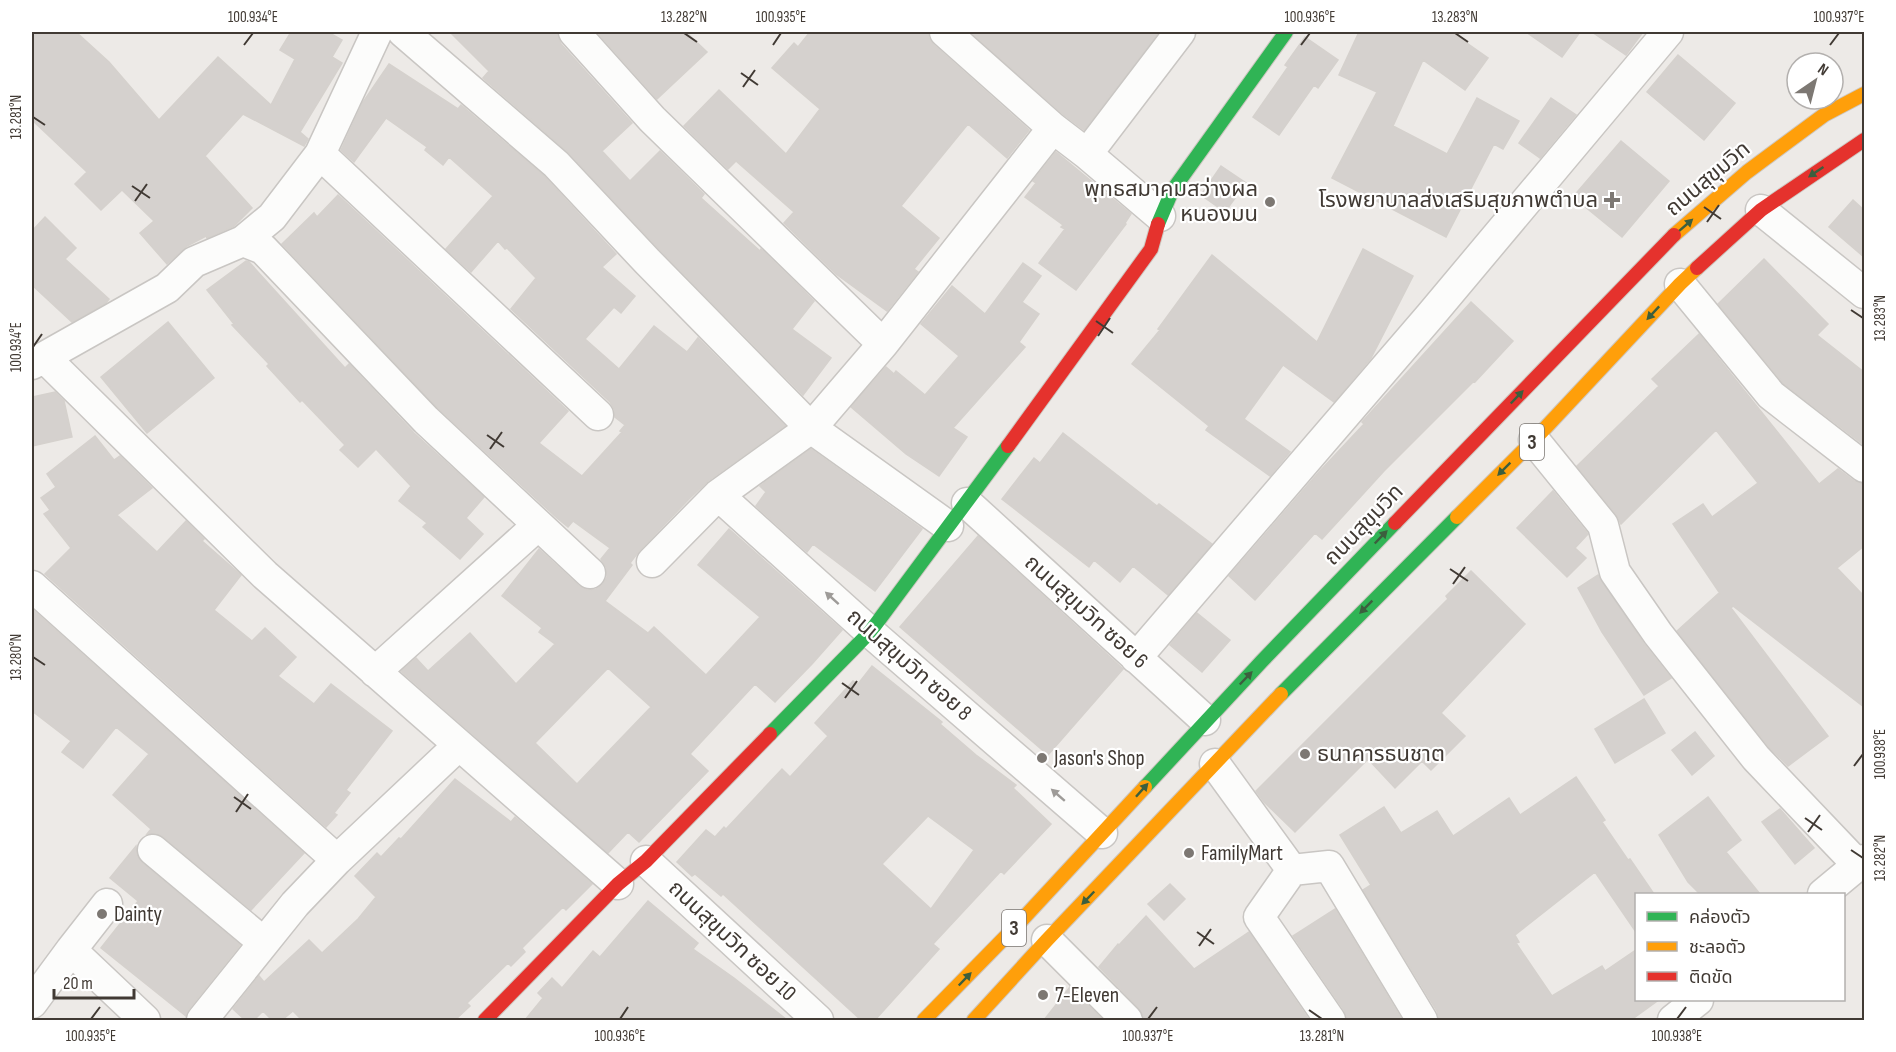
<svg xmlns="http://www.w3.org/2000/svg" width="1896" height="1052" font-family="'Sofia Sans Condensed','Noto Sans Thai',sans-serif">
  <rect width="100%" height="100%" fill="#edeae7"/>
  <path fill="#d5d1ce" stroke="#d5d1cd" stroke-width="1.5" fill-rule="evenodd" d="M37,32H76L109,62L159,120L218,57L271,105L295,59L280,50L291,32H328L342,40L332,57L342,63L300,132L308,139L304,146L243,114L205,156L252,208L234,226L207,238L206,236L187,246L167,264L140,233L154,221L122,190L101,210L75,184L87,172L32,120V38Z
    M450,32H557L561,44L632,123L602,151L630,181L660,151L704,194L701,198L760,251L761,249L814,301L792,329L831,358L803,395L659,249L568,152L483,78L489,71Z
    M597,32H686L707,52L657,99Z
    M810,32H928L929,38L934,45L1029,130L1007,158L968,124L901,206L939,238L914,269L918,272L887,311L836,274L784,223L794,212L736,161L728,169L684,126L719,90L786,154L820,109L772,68L794,43L798,47Z
    M970,32H1159L1084,130L1064,115Z
    M1359,32H1451L1488,58L1465,90L1423,60L1393,126L1447,154L1477,98L1519,121L1503,149L1494,144L1446,237L1332,178L1377,92L1339,75Z
    M1526,32H1580L1562,57Z
    M1592,32H1643L1626,55Z
    M1305,37L1338,60L1318,88L1314,85L1279,135L1253,117L1288,67L1285,65Z
    M1678,55L1735,103L1704,140L1647,92Z
    M389,64L458,109L461,105L544,176L616,254L602,267L635,296L621,313L614,307L585,339L619,369L654,326L687,352L698,338L785,426L708,481L689,499L640,550L630,563L632,565L605,601L648,633L654,627L706,675L760,617L698,565L729,529L842,630L812,664L775,702L755,684L690,754L708,771L639,842L628,832L608,853L401,671L416,658L428,671L470,633L516,684L555,644L539,632L542,628L502,596L539,549L579,586L587,590L596,589L603,584L607,577L606,567L601,559L610,548L573,521L568,527L557,518L438,408L282,244L314,213L317,217L338,195L568,411L539,443L582,476L622,432L620,431L625,425L615,417L614,409L610,402L511,309L536,278L507,248L505,249L498,241L471,272L446,249L493,196L449,157L443,165L425,150L427,147L386,118L354,162L341,150L363,102ZM608,668L651,707L577,784L535,743Z
    M1551,98L1576,115L1540,158L1519,143Z
    M1621,141L1669,181L1622,237L1573,197Z
    M1056,152L1131,214L1125,223L1126,224L1076,290L1039,263L1065,229L1061,227L1063,225L1025,197L1036,183L1033,181Z
    M1221,166L1246,183L1225,212L1201,195Z
    M1853,200L1864,210V257L1829,227Z
    M45,217L76,248L65,259L109,299L106,303L72,322L32,285V231Z
    M1363,249L1413,276L1371,358L1334,402L1283,365L1244,419L1290,452L1270,476L1206,430L1209,426L1132,364L1160,330L1158,329L1212,255L1317,342Z
    M1764,259L1828,324L1817,335L1864,372V445L1783,383L1718,304Z
    M246,261L249,262L345,368L349,364L414,433L484,497L466,518L483,534L460,559L423,527L427,523L399,501L411,486L376,449L358,467L340,450L345,445L302,400L300,402L267,366L269,364L232,325L234,324L207,290Z
    M1023,263L1041,276L1022,302L1039,314L1019,342L1025,347L953,428L967,437L939,476L906,454L851,407L886,367L894,374L896,371L925,395L959,356L921,324L952,286L985,314Z
    M1471,302L1513,341L1475,382L1474,381L1384,471L1322,539L1315,533L1255,600L1229,576L1319,472L1364,424L1362,422Z
    M168,322L214,378L147,433L101,377Z
    M1699,334L1819,484L1838,469L1854,481L1864,484V546L1837,568L1864,596V707L1733,606L1731,608L1828,736L1788,766L1769,747L1677,631L1719,593L1721,595L1673,524L1703,504L1712,517L1758,483L1716,430L1621,524L1616,514L1577,466L1659,386L1652,379Z
    M55,392L64,401L72,437L32,446V397Z
    M1063,433L1157,506L1159,504L1212,544L1168,595L1133,566L1120,582L1094,560L1089,567L1002,499L1034,458L1040,463Z
    M95,436L114,460L120,456L152,488L117,515L157,552L186,521L204,539L202,541L241,575L214,610L252,641L265,628L296,657L278,676L314,704L331,684L392,731L346,790L350,793L334,813L337,815L326,827L45,574L71,548L44,514L50,510L41,498L56,487L47,474Z
    M811,449L922,529L875,591L813,544L807,552L756,506L766,492L760,486Z
    M1553,491L1588,534L1575,548L1586,558L1567,577L1517,528Z
    M978,536L1123,669L1048,755L900,627Z
    M1471,571L1525,624L1441,713L1465,736L1431,770L1422,761L1395,788L1368,759L1295,832L1264,802L1256,791L1448,599L1446,596Z
    M1598,575L1644,644L1671,678L1644,695L1602,632L1578,588Z
    M32,609L304,853L251,910L164,837L155,833L147,834L151,829L113,795L149,754L116,727L83,768L62,752L71,741L32,711Z
    M1197,613L1230,640L1202,672L1170,645Z
    M872,666L942,722L940,724L976,755L1016,785L1013,788L1051,824L1004,874L1001,871L933,944L939,949L875,1020H861L723,894L721,896L695,874L692,876L677,862L706,830L715,837L724,827L726,829L782,769L790,777L828,736L815,723L853,681L858,684ZM928,816L974,850L931,909L882,864Z
    M1644,699L1665,733L1615,763L1595,729Z
    M1695,732L1714,756L1692,775L1672,750Z
    M1576,777L1605,820L1602,822L1628,860L1630,859L1654,894H1636V932L1595,872L1515,935L1519,942L1516,943L1552,996L1602,966L1605,971L1636,950V999H1660L1631,1020H1439L1437,1011L1363,890L1371,885L1340,835L1384,807L1401,833L1437,811L1453,836L1509,798L1520,815Z
    M455,779L511,822L515,817L592,884L566,910L563,907L522,948L525,952L511,966L508,963L467,1003L470,1006L455,1020H302L293,1011L282,1020H272L263,1011L254,1020H245L233,1009L259,976L264,982L309,940L322,953L358,919L376,897L355,876L377,853L381,857L399,838L401,839Z
    M1708,797L1741,840L1726,852L1760,894H1700L1688,882L1659,835Z
    M1780,809L1814,848L1795,864L1762,822Z
    M136,846L137,855L142,863L240,945L189,1009L186,1016L101,948L138,901L110,878Z
    M1170,884L1185,899L1164,920L1148,904Z
    M648,901L698,943L693,949L734,978L787,1020H525L543,998L538,993L552,978L562,988L593,951L600,957Z
    M1335,909L1402,1020H1347L1344,1010L1293,936Z
    M1146,916L1194,969L1249,932L1309,1020H1144L1143,1015L1139,1008L1099,967L1118,944L1119,945Z
    M1070,987L1103,1020H1044Z"/>
  <g fill="none" stroke-linecap="round" stroke-linejoin="round">
    <defs>
      <path id="street" d="M403,32L556,164L647,261L811,428L948,526
        M574,32L652,119L883,344
        M945,32L1053,128L1087,154L1160,216
        M320,154L598,415
        M1087,154L1180,32
        M1761,210L1864,293
        M243,241L263,249L426,420L590,573
        M1680,284L1771,395L1864,467
        M45,358L265,575L618,884
        M32,364L167,288L194,262L243,241L272,217L320,154L377,32
        M1534,440L1603,525L1615,572L1658,634L1756,758L1858,865
        M718,495L870,632L1102,833
        M967,503L1205,720
        M652,562L718,495L811,428L883,344L1053,128
        M32,586L337,860
        M1136,658L1430,316L1668,32
        M375,672L537,526
        M1215,764L1292,870
        M153,850L263,942
        M646,861L818,1020
        M1823,894L1864,860
        M1047,940L1127,1020
        M71,950L107,904
        M32,1003L71,950L145,1020
        M202,1020L295,904L337,860L459,745
        M1330,1020L1259,917L1292,870L1329,866L1422,1020
        M1673,1020L1698,1000"/>
      <path id="fast" d="M1158,224L1172,191L1286,32
        M1281,694L1457,517
        M770,734L870,632L1008,446
        M1145,787L1262,661L1395,523"/>
      <path id="slow" d="M1674,235L1747,172L1824,115L1864,94
        M1457,517L1534,440L1680,284L1697,268
        M924,1020L1019,923L1145,787
        M974,1020L1047,940L1281,694"/>
      <path id="jam" d="M1697,268L1761,210L1864,140
        M1008,446L1151,249L1158,224
        M1395,523L1674,235
        M485,1020L618,884L646,861L770,734"/>
    </defs>
    <use href="#street" stroke="#c9c6c3" stroke-width="33"/>
    <use href="#fast" stroke="#cdc7c0" stroke-width="16"/>
    <use href="#slow" stroke="#cdc7c0" stroke-width="16"/>
    <use href="#jam" stroke="#cdc7c0" stroke-width="16"/>
    <use href="#street" stroke="#fcfcfb" stroke-width="30"/>
    <use href="#fast" stroke="#30b455" stroke-width="14"/>
    <use href="#slow" stroke="#ff9f0a" stroke-width="14"/>
    <use href="#jam" stroke="#e5322d" stroke-width="14"/>
  </g>
  <defs><path id="oneway-solid" d="M-6-.8H1V-3.2L6.5 0L1 3.2V.8H-6Z" transform="scale(1.5)"/></defs>
  <g fill="#3c5f3e">
    <use href="#oneway-solid" transform="translate(1816 172) rotate(146)"/>
    <use href="#oneway-solid" transform="translate(1686 225) rotate(-41)"/>
    <use href="#oneway-solid" transform="translate(1653 313) rotate(133)"/>
    <use href="#oneway-solid" transform="translate(1517 397) rotate(-46)"/>
    <use href="#oneway-solid" transform="translate(1504 469) rotate(135)"/>
    <use href="#oneway-solid" transform="translate(1381 537) rotate(-46)"/>
    <use href="#oneway-solid" transform="translate(1366 607) rotate(135)"/>
    <use href="#oneway-solid" transform="translate(1246 678) rotate(-46)"/>
    <use href="#oneway-solid" transform="translate(1142 790) rotate(-48)"/>
    <use href="#oneway-solid" transform="translate(1088 898) rotate(134)"/>
    <use href="#oneway-solid" transform="translate(965 979) rotate(-46)"/>
  </g>
  <g fill="#9e9b98">
    <use href="#oneway-solid" transform="translate(832 598) rotate(-138)"/>
    <use href="#oneway-solid" transform="translate(1058 795) rotate(-139)"/>
  </g>
  <path fill="none" stroke="#413a34" stroke-width="2" d="M684,33L697,42M1455,33L1468,42M244,45L253,33M773,45L781,33M1301,45L1310,33M1830,45L1839,33M741,73L758,85M743,87L755,70M33,117L45,125M132,186L150,198M135,201L147,184M1704,207L1721,219M1707,222L1719,205M1851,310L1863,318M1096,321L1113,333M1098,336L1110,318M33,347L42,334M487,435L504,447M490,449L502,432M1450,569L1468,581M1453,584L1465,567M33,657L45,665M842,683L859,695M845,698L857,681M1854,766L1863,754M234,797L251,809M236,812L248,794M1805,818L1822,830M1808,832L1820,815M1851,850L1863,858M1197,932L1214,944M1199,946L1211,929M1309,1010L1322,1019M91,1019L100,1007M620,1019L628,1007M1148,1019L1157,1007M1677,1019L1686,1007"/>
  <g fill="#7d7873" stroke="#fff" stroke-width="2">
    <path d="M1609 191h6v6h6v6h-6v6h-6v-6h-6v-6h6z"/>
    <circle cx="1270" cy="202" r="6"/>
    <circle cx="1305" cy="754" r="6"/>
    <circle cx="1042" cy="758" r="6"/>
    <circle cx="1189" cy="853" r="6"/>
    <circle cx="102" cy="914" r="6"/>
    <circle cx="1043" cy="995" r="6"/>
  </g>
  <g text-anchor="middle" dominant-baseline="central" stroke-width="4.5" stroke-linejoin="round" paint-order="stroke">
    <g fill="#fff" stroke="#7a7571" stroke-width="1.5">
      <rect x="1520" y="424" width="24" height="36" rx="4.5"/>
      <rect x="1002" y="910" width="24" height="36" rx="4.5"/>
    </g>
    <g font-size="21" font-weight="bold" fill="#413a34">
      <text x="1532" y="442">3</text>
      <text x="1014" y="928">3</text>
    </g>
    <g font-size="22" fill="#413a34" stroke="#fff">
      <text transform="translate(1708 179) rotate(-40)">ถนนสุขุมวิท</text>
      <text transform="translate(1364 525) rotate(-46)">ถนนสุขุมวิท</text>
      <text transform="translate(1086 612) rotate(42)">ถนนสุขุมวิท ซอย 6</text>
      <text transform="translate(909 665) rotate(41)">ถนนสุขุมวิท ซอย 8</text>
      <text transform="translate(732 941) rotate(43)">ถนนสุขุมวิท ซอย 10</text>
    </g>
    <g font-size="22" fill="#413a34" stroke="#fff" text-anchor="start">
      <text x="1258" y="189" text-anchor="end">พุทธสมาคมสว่างผล<tspan x="1258" dy="25">หนองมน</tspan></text>
      <text x="1598" y="200" text-anchor="end">โรงพยาบาลส่งเสริมสุขภาพตำบล</text>
      <text x="1317" y="754">ธนาคารธนชาต</text>
      <text x="1054" y="758">Jason's Shop</text>
      <text x="1201" y="853">FamilyMart</text>
      <text x="114" y="914">Dainty</text>
      <text x="1055" y="995">7-Eleven</text>
    </g>
  </g>
  <rect width="1896" height="1052" fill="none" stroke="#ffffff" stroke-width="66"/>
  <rect x="1635" y="893" width="210" height="108" fill="#ffffff" stroke="#b3b0ae" stroke-width="1.5"/>
  <rect x="1647" y="912" width="30" height="9" fill="#30b455" stroke="#b3b0ae" stroke-width="1.5"/>
  <text x="1689" y="923" font-size="18" fill="#413a34">คล่องตัว</text>
  <rect x="1647" y="942" width="30" height="9" fill="#ff9f0a" stroke="#b3b0ae" stroke-width="1.5"/>
  <text x="1689" y="953" font-size="18" fill="#413a34">ชะลอตัว</text>
  <rect x="1647" y="972" width="30" height="9" fill="#e5322d" stroke="#b3b0ae" stroke-width="1.5"/>
  <text x="1689" y="983" font-size="18" fill="#413a34">ติดขัด</text>
  <g transform="translate(1815 81) rotate(35)"><circle r="28" fill="#ffffff" stroke="#b3b0ae" stroke-width="1.5"/>
  <path d="M0-4.5L10 22L0 15L-10 22Z" fill="#7d7873"/>
  <text y="-9" font-size="16" font-weight="bold" text-anchor="middle" fill="#413a34">N</text>
  </g>
  <path d="M54 989v9h80v-9" fill="none" stroke="#413a34" stroke-width="3"/>
  <text x="63" y="989" font-size="18" fill="#413a34" stroke="#ffffff" stroke-width="4.5" paint-order="stroke">20 m</text>
  <rect x="33" y="33" width="1830" height="986" fill="none" stroke="#413a34" stroke-width="2"/>
  <g font-size="15" text-anchor="middle" fill="#413a34">
    <text x="253" y="22">100.934°E</text>
    <text x="684" y="22">13.282°N</text>
    <text x="781" y="22">100.935°E</text>
    <text x="1310" y="22">100.936°E</text>
    <text x="1455" y="22">13.283°N</text>
    <text x="1839" y="22">100.937°E</text>
    <text transform="translate(16 117) rotate(-90)" y="5">13.281°N</text>
    <text transform="translate(1880 318) rotate(-90)" y="5">13.283°N</text>
    <text transform="translate(16 347) rotate(-90)" y="5">100.934°E</text>
    <text transform="translate(16 657) rotate(-90)" y="5">13.280°N</text>
    <text transform="translate(1880 754) rotate(-90)" y="5">100.938°E</text>
    <text transform="translate(1880 858) rotate(-90)" y="5">13.282°N</text>
    <text x="91" y="1041">100.935°E</text>
    <text x="620" y="1041">100.936°E</text>
    <text x="1148" y="1041">100.937°E</text>
    <text x="1322" y="1041">13.281°N</text>
    <text x="1677" y="1041">100.938°E</text>
  </g>
</svg>
